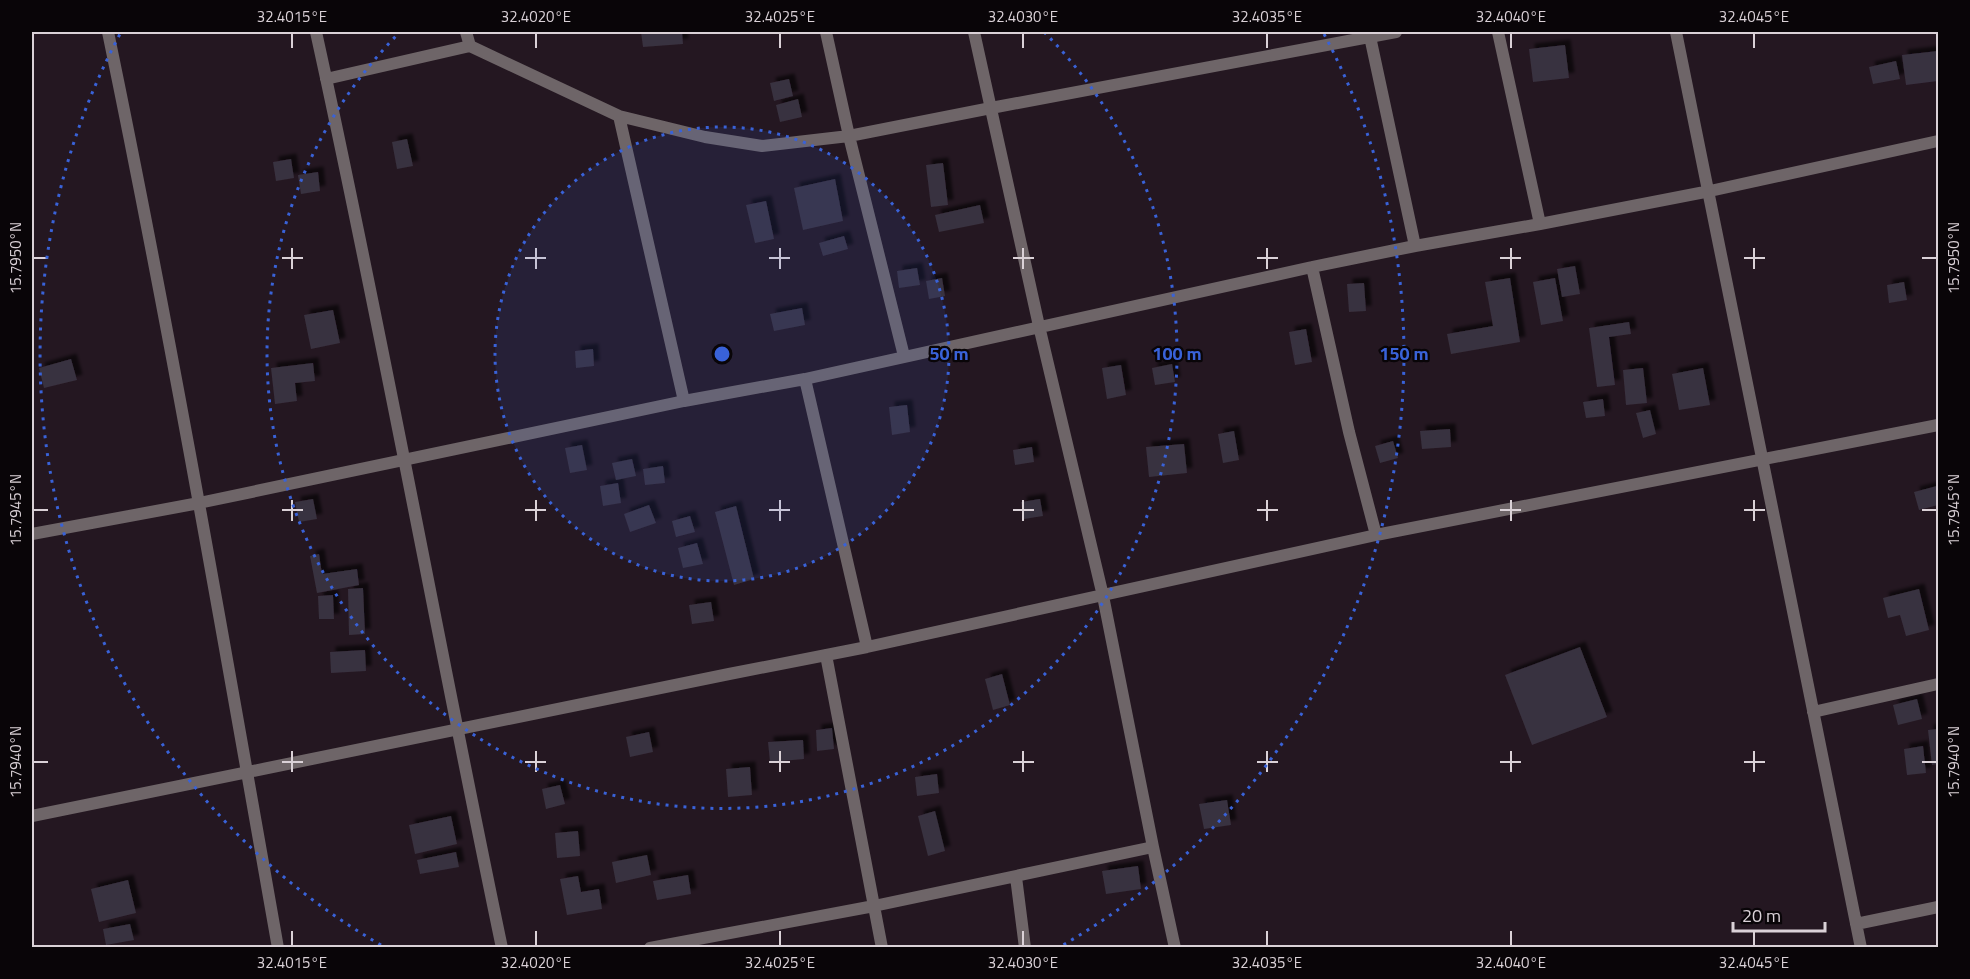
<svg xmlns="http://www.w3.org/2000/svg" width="1970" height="979" font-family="'Titillium Web',sans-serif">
  <defs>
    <filter id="shadow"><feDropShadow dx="5.5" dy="-5.5" stdDeviation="1.5" flood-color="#0009"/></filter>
  </defs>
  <rect width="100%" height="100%" fill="#241721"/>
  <path fill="#39313f" filter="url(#shadow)" d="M641,32H682L683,44L643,47Z
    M1565,45L1569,78L1533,82L1529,49Z
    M1938,51V81L1906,85L1902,55Z
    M1896,61L1900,79L1873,84L1869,67Z
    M789,79L793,96L774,101L770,83Z
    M798,99L802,117L780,122L776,105Z
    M407,139L413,166L397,169L392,142Z
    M291,159L294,178L276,181L273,162Z
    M943,163L948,205L931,207L926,165Z
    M318,172L320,191L301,194L298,175Z
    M835,179L843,221L803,230L794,188Z
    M766,201L774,239L755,243L746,205Z
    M980,205L984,223L939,232L935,215Z
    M844,236L848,249L823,256L819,243Z
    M1575,266L1580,294L1562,297L1557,269Z
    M917,268L920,285L899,288L897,271Z
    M942,278L945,296L929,299L926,281Z
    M1510,278L1520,342L1451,354L1447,334L1493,326L1485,282Z
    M1555,278L1563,321L1541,325L1533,282Z
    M1904,282L1907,300L1889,303L1887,285Z
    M1364,283L1366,311L1349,312L1347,284Z
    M802,308L805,325L774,331L770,314Z
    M333,310L340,343L311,349L304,315Z
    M1629,322L1631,334L1609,337L1615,385L1597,387L1589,328Z
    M1306,329L1312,362L1295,365L1289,332Z
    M593,349L594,366L576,368L575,351Z
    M71,359L77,380L44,388L39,368Z
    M313,363L315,381L295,383L297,401L275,404L271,368Z
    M1172,364L1175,382L1155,385L1152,368Z
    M1121,365L1126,395L1107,399L1102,368Z
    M1643,368L1647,403L1626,405L1623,370Z
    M1703,368L1710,405L1679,410L1672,374Z
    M1603,399L1605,416L1586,418L1583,402Z
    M907,405L910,432L892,435L889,407Z
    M1650,410L1656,434L1643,438L1636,413Z
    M1450,429L1451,447L1422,449L1420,431Z
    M1234,431L1239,460L1223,463L1218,434Z
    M1393,441L1398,458L1380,463L1375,446Z
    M1184,444L1187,473L1149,477L1146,447Z
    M582,445L587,470L570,473L565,448Z
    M1032,447L1034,462L1015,465L1013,450Z
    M632,459L636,476L616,480L612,463Z
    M663,466L665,483L645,485L643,469Z
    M618,483L621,503L603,506L600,486Z
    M1937,486L1938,505L1919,510L1914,492Z
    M313,499L317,519L299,522L295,502Z
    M1040,499L1043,516L1024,519L1021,502Z
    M649,505L656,523L630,532L624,514Z
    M736,506L754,579L734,585L715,512Z
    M690,516L695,532L676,537L672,521Z
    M697,543L703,564L683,568L678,548Z
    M319,554L322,574L357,569L359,585L317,593L310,556Z
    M363,588L365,634L349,635L348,589Z
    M1919,589L1929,630L1906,636L1900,615L1888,618L1883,598Z
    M333,595L334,619H319L318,596Z
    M711,602L714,621L692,624L689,605Z
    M1580,647L1607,717L1532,745L1505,675Z
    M365,650L366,671L331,673L330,652Z
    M1002,674L1010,705L993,710L985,679Z
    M1917,699L1922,719L1898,725L1893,705Z
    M832,728L834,749L817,751L816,730Z
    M1938,729V764L1932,765L1928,730Z
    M649,732L653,752L630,757L626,737Z
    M803,740L804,759L770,762L768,742Z
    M1923,746L1926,773L1907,775L1904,749Z
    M750,767L752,795L728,797L726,769Z
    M937,774L939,793L917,796L915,777Z
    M560,785L565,804L546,809L542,789Z
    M1227,800L1231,825L1204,829L1199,804Z
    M935,811L945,851L928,856L918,816Z
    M451,816L457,844L415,854L409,825Z
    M578,831L580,856L557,858L555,833Z
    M456,852L459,867L420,874L417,860Z
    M647,855L651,875L616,883L612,862Z
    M1138,866L1141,889L1106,894L1102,871Z
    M688,875L691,894L657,900L653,881Z
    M578,876L581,892L599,889L602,909L567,915L560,879Z
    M128,880L136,913L99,922L91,889Z
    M130,924L134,940L106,945L103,929Z"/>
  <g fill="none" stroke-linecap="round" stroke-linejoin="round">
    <path stroke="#6e6568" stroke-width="12" d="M108,32C171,336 224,642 278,948
      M316,32C383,336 438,642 502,948
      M466,32L470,46
      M826,32L849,136L904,356
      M974,32L1039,326L1103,596L1153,847L1175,948
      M1369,32L1415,246
      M1498,32L1540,224
      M1676,32L1861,948
      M326,79L470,46L619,116L684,401
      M619,116L705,137L762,146L849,136L991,108L1396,32
      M1312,267L1349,432L1376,535
      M805,379L867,647
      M32,534L199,503L684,401L805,379L1312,267L1415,246L1540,224L1710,191L1938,141
      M826,655L882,948
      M1813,712L1938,684
      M32,816L729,674L867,647L1376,535L1938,425
      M1016,877L1025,948
      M1856,924L1938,907
      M650,948L874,906L1153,847"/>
  </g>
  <path fill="none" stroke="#dad1d7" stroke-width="2" d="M292,33V48M536,33V48M780,33V48M1023,33V48M1267,33V48M1511,33V48M1754,33V48M292,248V269M536,248V269M780,248V269M1023,248V269M1267,248V269M1511,248V269M1754,248V269M33,258H48M282,258H303M525,258H546M769,258H790M1013,258H1034M1257,258H1278M1500,258H1521M1744,258H1765M1922,258H1937M292,500V521M536,500V521M780,500V521M1023,500V521M1267,500V521M1511,500V521M1754,500V521M33,510H48M282,510H303M525,510H546M769,510H790M1013,510H1034M1257,510H1278M1500,510H1521M1744,510H1765M1922,510H1937M292,751V772M536,751V772M780,751V772M1023,751V772M1267,751V772M1511,751V772M1754,751V772M33,762H48M282,762H303M525,762H546M769,762H790M1013,762H1034M1257,762H1278M1500,762H1521M1744,762H1765M1922,762H1937M292,931V946M536,931V946M780,931V946M1023,931V946M1267,931V946M1511,931V946M1754,931V946"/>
  <circle cx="722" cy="354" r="227" fill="#3962d8" fill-opacity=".12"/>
  <g fill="none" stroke="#3962d8" stroke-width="3" stroke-dasharray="3 6">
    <circle cx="722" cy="354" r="227"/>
    <path d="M1044 32A455 455 0 1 1 400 32"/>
    <path d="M381 945A682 682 0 0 1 120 34M1324 34A682 682 0 0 1 1063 945"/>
  </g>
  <circle cx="722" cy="354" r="9" fill="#3962d8" stroke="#090508" stroke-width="3"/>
  <g font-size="18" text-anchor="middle" font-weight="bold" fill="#3962d8" stroke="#090508" stroke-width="4.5" stroke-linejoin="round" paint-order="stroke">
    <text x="949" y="360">50 m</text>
    <text x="1177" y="360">100 m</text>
    <text x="1404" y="360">150 m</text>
  </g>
  <rect width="1970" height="979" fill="none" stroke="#090508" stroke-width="66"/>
  <path d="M1733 922v9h92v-9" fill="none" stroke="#dad1d7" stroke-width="3"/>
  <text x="1742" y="922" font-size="18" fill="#dad1d7" stroke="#090508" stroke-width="4.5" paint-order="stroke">20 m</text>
  <rect x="33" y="33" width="1904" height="913" fill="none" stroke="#dad1d7" stroke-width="2"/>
  <g font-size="15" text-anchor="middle" fill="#dad1d7">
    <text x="292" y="22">32.4015°E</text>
    <text x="536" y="22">32.4020°E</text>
    <text x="780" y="22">32.4025°E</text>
    <text x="1023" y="22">32.4030°E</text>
    <text x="1267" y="22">32.4035°E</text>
    <text x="1511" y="22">32.4040°E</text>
    <text x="1754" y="22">32.4045°E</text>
    <text transform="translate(16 258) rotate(-90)" y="5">15.7950°N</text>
    <text transform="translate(1954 258) rotate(-90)" y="5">15.7950°N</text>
    <text transform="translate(16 510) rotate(-90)" y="5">15.7945°N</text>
    <text transform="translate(1954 510) rotate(-90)" y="5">15.7945°N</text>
    <text transform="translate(16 762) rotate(-90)" y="5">15.7940°N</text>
    <text transform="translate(1954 762) rotate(-90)" y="5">15.7940°N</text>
    <text x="292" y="968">32.4015°E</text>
    <text x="536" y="968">32.4020°E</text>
    <text x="780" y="968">32.4025°E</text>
    <text x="1023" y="968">32.4030°E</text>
    <text x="1267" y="968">32.4035°E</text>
    <text x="1511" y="968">32.4040°E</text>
    <text x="1754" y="968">32.4045°E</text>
  </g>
</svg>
